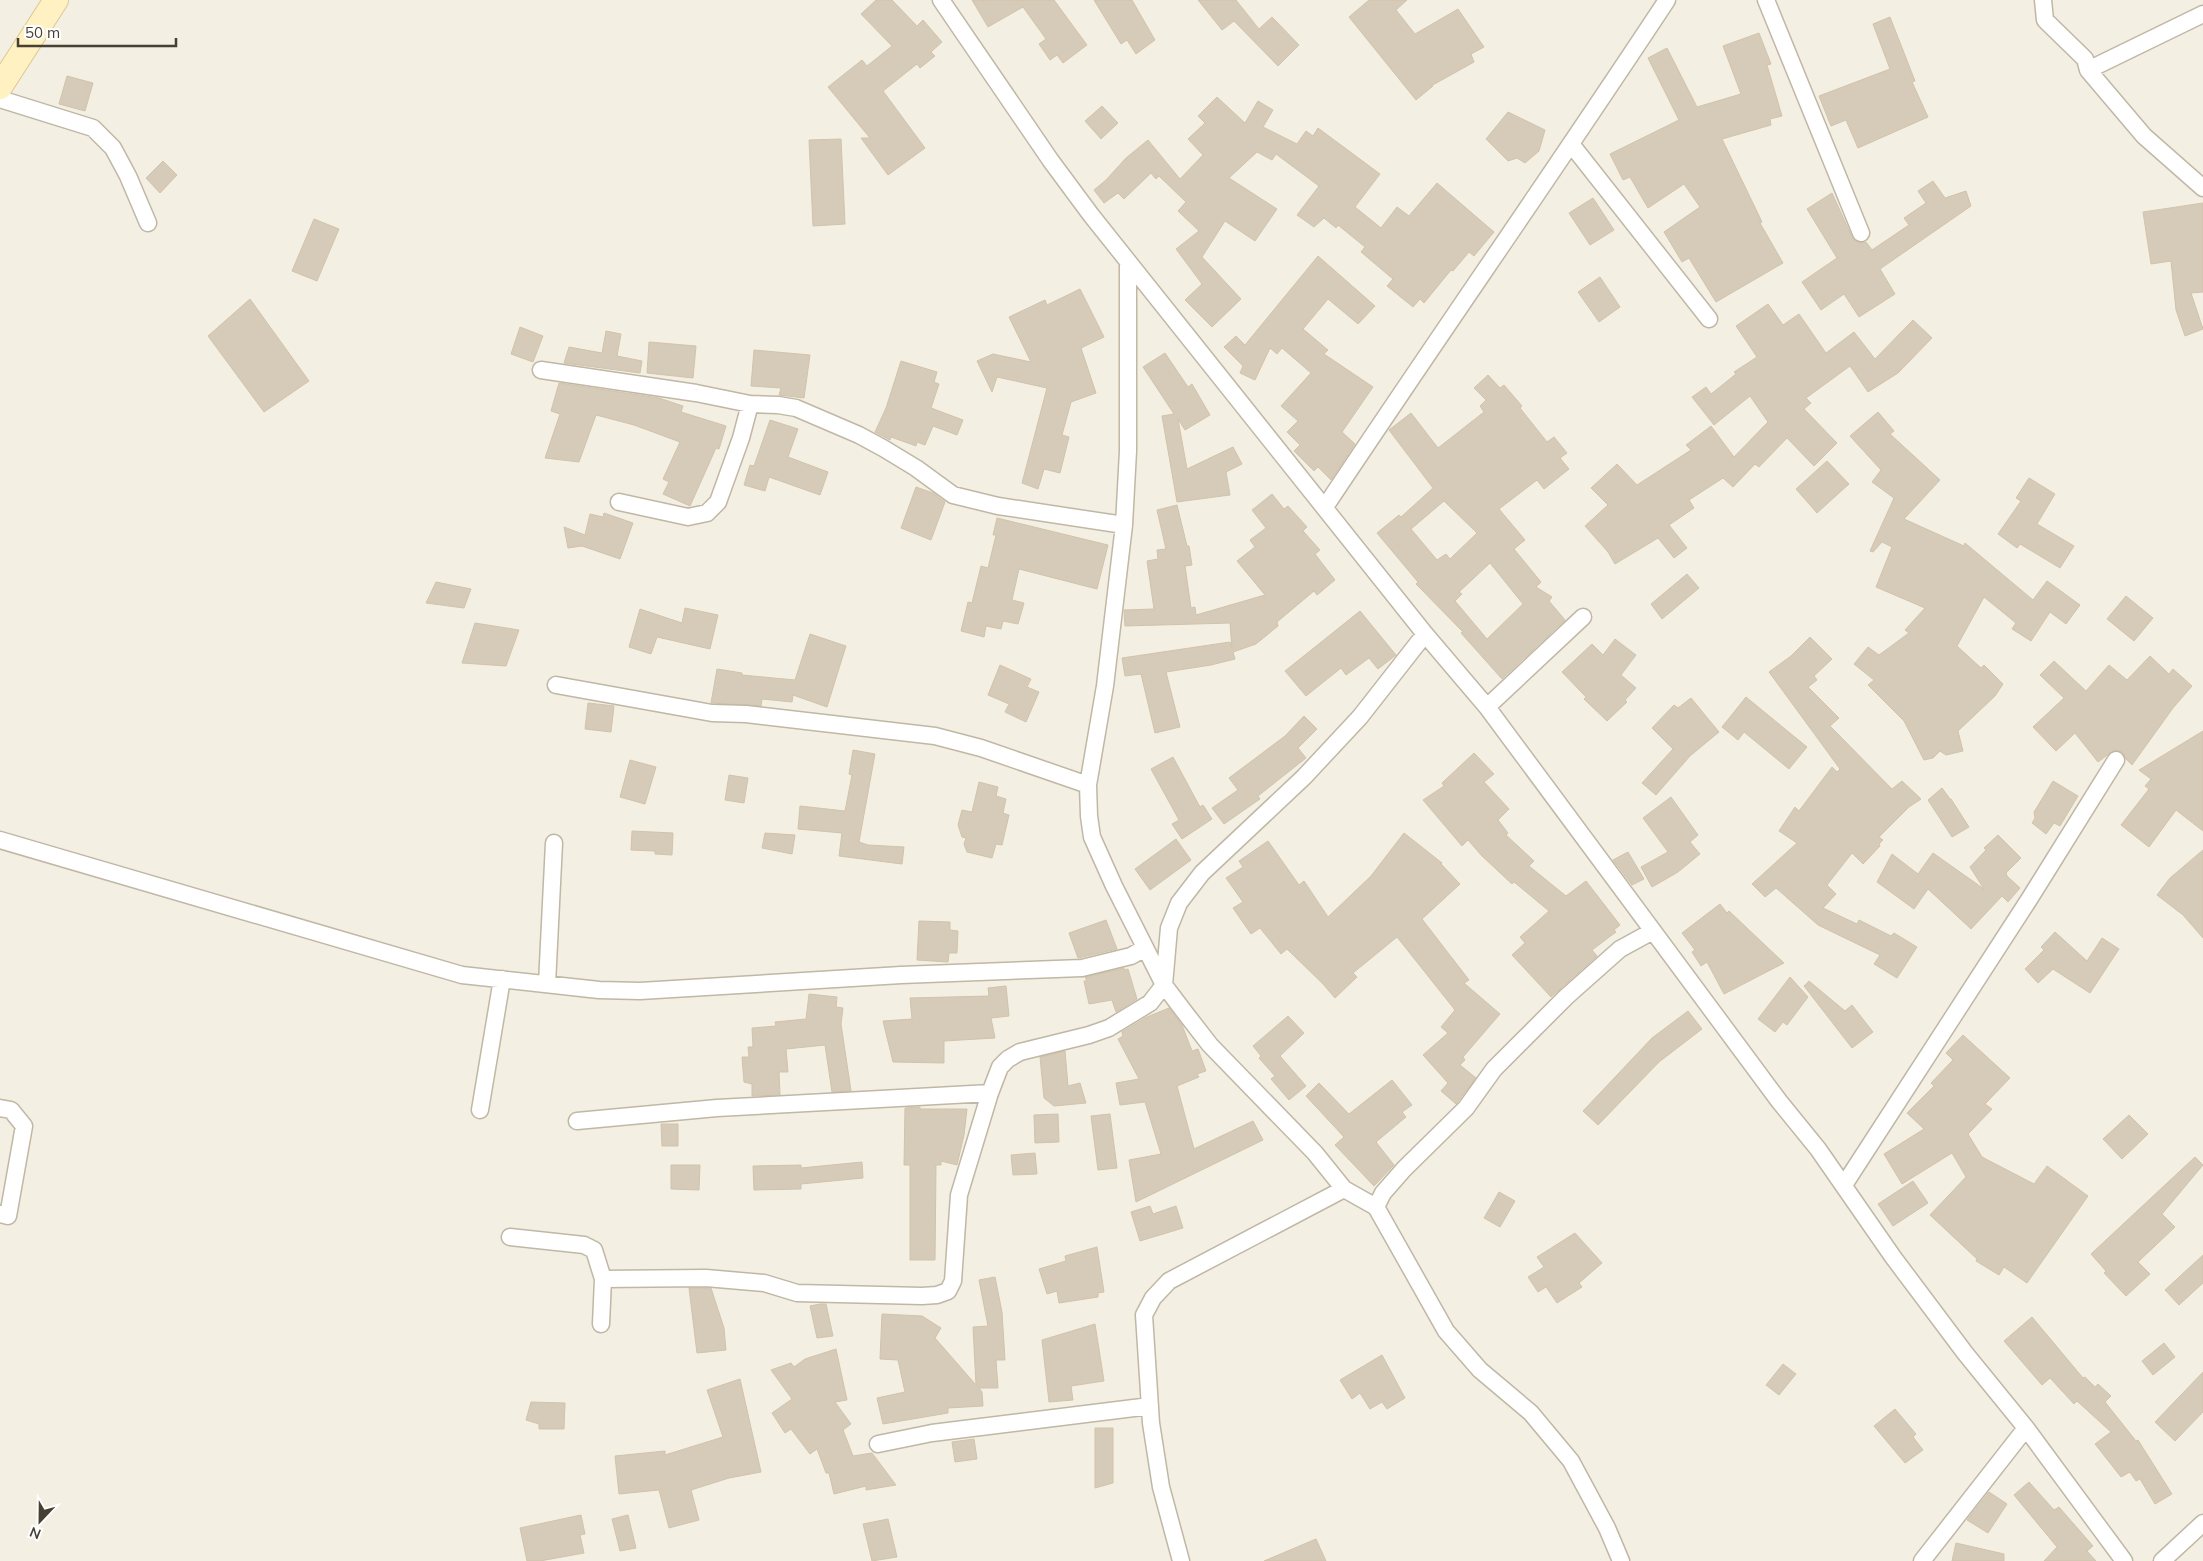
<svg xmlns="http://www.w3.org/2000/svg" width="2203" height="1561" font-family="Mulish,sans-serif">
  <rect width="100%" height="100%" fill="#f4efe3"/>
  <path fill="#d6cbb8" stroke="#d2c3aa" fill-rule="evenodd" d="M876,0H892L917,26L923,20L942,42L931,52L935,56L920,68L917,64L883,91L925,148L888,175L861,138H870L828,87L862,60L867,66L892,46L861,14Z
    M972,0H1054L1087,45L1063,63L1057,55L1050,60L1039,44L1046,39L1023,7L988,27Z
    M1094,0H1132L1155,40L1136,54L1127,40L1121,44Z
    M1198,0H1236L1259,29L1272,17L1299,45L1278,66L1234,21L1222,30Z
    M1369,0H1407L1396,10L1415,34L1458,9L1484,47L1471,54L1474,62L1431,86H1433L1416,100L1349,17Z
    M1890,17L1915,81L1912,82L1928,117L1858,148L1846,120L1831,126L1819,96L1890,69L1873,24Z
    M1759,33L1771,64L1767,65L1782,116L1770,119L1771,125L1722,139L1762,222L1760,223L1783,263L1716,302L1689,258L1682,262L1664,232L1700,207L1684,184L1648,208L1630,177L1623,180L1610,154L1679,120L1648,58L1667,48L1697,107L1741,94L1723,46Z
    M67,76L93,83L85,111L59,104Z
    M1217,97L1245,123L1258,101L1273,110L1263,127L1297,144L1306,131L1313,136L1318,128L1380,174L1355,207L1381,228L1397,207L1409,216L1437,183L1494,232L1474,256L1469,252L1453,271L1451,270L1424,303L1420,299L1413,307L1387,286L1393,279L1361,252L1365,247L1338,225L1336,228L1324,218L1314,227L1297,215L1319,186L1276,154L1272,160L1257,152L1229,178L1277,209L1255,241L1225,221L1202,257L1241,299L1212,327L1185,300L1202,284L1176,249L1199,231L1178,211L1186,202L1159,176L1156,179L1151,173L1124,199L1118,193L1104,203L1094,190L1106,180L1126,158L1148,140L1180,179L1203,155L1188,139L1205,123L1198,116Z
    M1102,106L1118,123L1101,139L1085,121Z
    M1508,112L1545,130L1539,151L1525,163L1517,158L1508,161L1486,139Z
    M841,139L845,224L813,226L809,140Z
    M163,161L177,175L160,193L146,178Z
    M1933,181L1945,198L1966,191L1971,206L1880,269L1895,294L1859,317L1844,294L1821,310L1802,282L1837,258L1807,209L1832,193L1852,237L1859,243L1866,242L1872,250L1909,225L1904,218L1926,203L1918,191Z
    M1593,198L1614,230L1590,245L1569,213Z
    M2203,203V292L2191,293L2203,329L2185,336L2176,310L2171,261L2151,264L2143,212Z
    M314,219L339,229L317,281L292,271Z
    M1318,256L1375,306L1358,324L1328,299L1303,329L1328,350L1324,354L1373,387L1342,432L1355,444L1331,480L1318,467L1314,471L1294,451L1300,445L1287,432L1298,421L1281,406L1311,373L1282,348L1277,354L1270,348L1255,380L1240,373L1243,366L1224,347L1236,336L1245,345Z
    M1600,277L1620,307L1599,322L1578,292Z
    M1080,289L1104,337L1081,348L1096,393L1071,402L1062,435L1069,437L1060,473L1044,469L1038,489L1022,483L1047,388L997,377L992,392L977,361L993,354L1031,362L1009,317L1045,300L1047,305Z
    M250,299L309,381L264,412L208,336Z
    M1768,304L1783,325L1799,314L1826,353L1854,332L1875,359L1913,320L1932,338L1898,373L1868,392L1850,366L1806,398L1811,403L1804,409L1837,443L1814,466L1787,438L1759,467L1755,464L1733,487L1723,478L1689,500L1694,508L1669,525L1687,548L1674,558L1658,538L1615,564L1608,552L1585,526L1608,505L1591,488L1617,464L1637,485L1691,450L1686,445L1711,426L1734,457L1768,422L1750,396L1714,425L1692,397L1706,387L1711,394L1736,374L1734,372L1757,357L1736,326Z
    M520,327L543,336L533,362L511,354Z
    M606,331L621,334L617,356L642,361L640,373L564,363L569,347L602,353Z
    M649,342L696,346L693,378L647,373Z
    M754,350L810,355L804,398L779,395L781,388L751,386Z
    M1165,353L1188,387L1192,384L1210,415L1185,430L1178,419L1187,469L1233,447L1242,464L1226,472L1230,495L1177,502L1162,416L1174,414L1143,367Z
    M901,361L937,372L934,382L939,384L931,408L963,420L957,435L933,426L925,445L917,442L916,446L891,437L890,440L875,432L886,408Z
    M1488,375L1500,388L1504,385L1522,406L1520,408L1547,442L1554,437L1567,453L1560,458L1569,469L1544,489L1537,480L1499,509L1525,540L1514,549L1541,582L1536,587L1552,597L1549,601L1565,620L1502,679L1461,633L1463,632L1416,584L1418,582L1377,533L1399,515L1401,517L1433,488L1389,430L1411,413L1438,448L1484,412L1480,406L1486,400L1474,388ZM1444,501L1477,533L1450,559L1446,554L1437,560L1411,529ZM1490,563L1523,604L1487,639L1455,601L1462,594L1459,592Z
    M559,383L659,398L683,406L681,412L726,426L719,449L716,448L690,506L663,494L669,482L663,479L680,442L634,425L596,415L579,462L545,458L560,414L551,411Z
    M1878,412L1894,431L1890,434L1940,480L1904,519L1964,546L1965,543L2033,600L2047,581L2080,605L2066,624L2050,612L2031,641L2012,629L2016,623L1984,597L1957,646L1981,668L1984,665L2003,684L1995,696L1958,731L1963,751L1946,755L1940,751L1933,758L1924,760L1904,721L1868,685L1874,680L1854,664L1868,647L1879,655L1909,633L1905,630L1925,608L1876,587L1892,547L1882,542L1873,552L1870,551L1894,498L1872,482L1881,470L1850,436Z
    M770,420L798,429L788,457L828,472L820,495L769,477L765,491L744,485L750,465L754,466Z
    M1827,461L1849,484L1817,513L1796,489Z
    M2029,478L2055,494L2037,524L2074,546L2060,568L2020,544L2017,548L1998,534L2021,501L2016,498Z
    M916,487L933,493L945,502L931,540L901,528Z
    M1272,494L1284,509L1288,506L1307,527L1303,531L1320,550L1315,554L1335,580L1317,595L1314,591L1277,622L1278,626L1256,644L1233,652L1235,659L1211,665L1166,672L1180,727L1155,733L1141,674L1125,676L1122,658L1230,642L1232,649L1230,623L1125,626L1124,610L1154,609L1147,561L1158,559L1157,550L1166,549L1157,510L1177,505L1187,546H1189L1192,565L1185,566L1191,608L1195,607L1196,615L1265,595L1237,561L1255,547L1250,540L1266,528L1252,510Z
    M604,513L633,523L620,559L582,546L568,548L564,527L585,535L590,514L603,517Z
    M997,518L1108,545L1097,589L1019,569L1012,600L1024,603L1018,624L1003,621L1001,629L986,626L984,637L961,631L968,602L972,603L981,566L988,568L996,535H993Z
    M1687,574L1699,588L1662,619L1651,604Z
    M436,582L471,589L464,608L426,603Z
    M2126,596L2153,618L2134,641L2107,619Z
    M685,608L718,615L710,649L657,637L651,654L629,647L640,609L682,623Z
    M1360,611L1396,655L1378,669L1369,658L1346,675L1341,668L1306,696L1285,671Z
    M475,623L519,630L506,666L462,663Z
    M810,634L846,646L827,707L793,695L792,702L762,699L761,706L711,703L717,669L742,673V675L795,680Z
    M1810,637L1832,659L1814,676L1817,680L1808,687L1839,718L1830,726L1892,789L1902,781L1921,799L1909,807L1879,837L1883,840L1879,844L1880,846L1863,864L1852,853L1827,885L1836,894L1823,908L1857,924L1859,920L1891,936L1894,933L1917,947L1897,978L1874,964L1880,955L1818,925L1776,888L1765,897L1752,884L1797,843L1779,831L1795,807L1799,811L1832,767L1837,772L1840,769L1769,672L1791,656Z
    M1615,639L1636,655L1621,675L1636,688L1625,700L1627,702L1607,721L1584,699L1586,697L1562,672L1592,644L1603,655Z
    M2150,656L2169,674L2173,669L2192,686L2173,708L2132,765L2126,759L2122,752L2114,750L2098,762L2075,733L2056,751L2033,727L2064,698L2040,675L2054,661L2086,691L2109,665L2127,680Z
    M1000,665L1031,679L1027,687L1039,692L1026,722L1005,712L1009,704L988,695Z
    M1746,697L1807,747L1789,769L1744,732L1738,740L1722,727Z
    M1691,698L1719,732L1690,756L1656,795L1642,783L1673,749L1652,728L1674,705L1678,708Z
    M588,703L614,706L611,732L585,729Z
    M1304,716L1317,729L1298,748L1306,758L1258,796L1260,799L1224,824L1212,808L1238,790L1229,778L1285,736Z
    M2203,731V831L2176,810L2149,847L2121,825L2149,789L2145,786L2151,779L2139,770Z
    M853,750L875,754L859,842L868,845L904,847L902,864L839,856L842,833L798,829L800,806L845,811L852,775L849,774Z
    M1474,753L1494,774L1484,782L1509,809L1498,820L1508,833L1506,835L1534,861L1529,866L1566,896L1586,881L1620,925L1614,930L1616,932L1592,950L1597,956L1551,997L1512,955L1525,943L1520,937L1549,911L1514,882L1512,884L1482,856L1468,840L1462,846L1423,800L1444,786L1442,783Z
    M1173,757L1200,807L1203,805L1212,819L1182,839L1172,824L1179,820L1151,769Z
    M630,760L656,767L645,804L620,797Z
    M729,775L748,778L744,803L725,800Z
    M2053,781L2078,796L2060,826L2054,823L2046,834L2032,823L2035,818L2034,812Z
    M979,782L998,787L996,796L1006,799L1003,813L1009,815L1002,845L996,844L992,858L967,852L964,844L966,838L962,837L958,825L962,810L972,812Z
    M1942,788L1950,799H1951L1969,827L1952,837L1928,800Z
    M1671,797L1698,835L1690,842L1700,854L1678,872L1652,887L1641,867L1668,852L1643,818Z
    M632,831L673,833L672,855L655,854V851L631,850Z
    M765,833L795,835L792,854L762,848Z
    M1404,833L1442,863L1441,864L1460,884L1422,919L1469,980L1464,983L1500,1014L1463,1057L1465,1060L1460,1065L1476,1078L1456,1104L1441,1091L1448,1083L1423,1055L1448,1033L1441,1027L1455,1010L1397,937L1353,973L1357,977L1335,998L1323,984L1287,949L1281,954L1260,928L1251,934L1233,908L1243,902L1226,878L1243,867L1239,861L1268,841L1299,885L1304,881L1328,917L1371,876Z
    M1998,835L2021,858L2006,873L2007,876L2020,888L2008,902L2002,896L1971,929L1928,889L1914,909L1877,882L1892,854L1918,874L1933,853L1984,889L1970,867L1986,850L1984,848Z
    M1176,839L1191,860L1150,890L1135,869Z
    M2203,850V938L2183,915L2157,895L2170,878Z
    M1628,852L1644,879L1632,885L1613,860Z
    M1720,904L1727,913L1729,911L1784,963L1724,994L1707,962L1701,966L1692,952L1695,950L1682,933Z
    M1106,920L1117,949L1078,958L1069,933Z
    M919,921L950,922V930L958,931L957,953H949L948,962L917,960Z
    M2055,932L2087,961L2102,938L2119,949L2090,993L2053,969L2038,983L2025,969L2044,950L2041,947Z
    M1124,968V970L1128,969L1137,999L1116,1012L1112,1000L1089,1004L1084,981H1087L1085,977Z
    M1790,977L1808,997L1787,1025L1783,1022L1775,1032L1758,1019Z
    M1809,981L1845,1011L1852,1005L1873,1032L1852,1048L1804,986Z
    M1006,986L1009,1016L991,1018L995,1038L944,1041V1063L893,1062L883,1021L912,1019L910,998L989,996L988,988Z
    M809,994L837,997L836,1007L843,1008L841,1024L851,1091L832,1092L825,1045L786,1049L788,1072H779L780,1095L752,1096V1084L744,1082L742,1057H749L748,1047H753L752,1028L776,1026L775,1022L806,1019Z
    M1169,1008L1182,1025L1192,1051L1198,1049L1206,1071L1197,1074L1199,1077L1177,1086L1194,1149L1253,1121L1263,1140L1136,1202L1129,1160L1161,1154L1145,1102L1120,1105L1116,1083L1139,1079L1118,1039L1123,1036L1122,1032L1147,1017Z
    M1688,1011L1702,1029L1659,1062L1598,1125L1583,1111L1652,1038Z
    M1288,1016L1304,1033L1280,1056L1306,1086L1289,1100L1271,1079L1275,1076L1259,1058L1261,1056L1253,1046Z
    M1963,1035L2010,1078L1985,1104L1992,1109L1968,1134L1982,1157L2034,1184L2047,1166L2088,1196L2027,1283L2004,1267L1999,1275L1976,1261L1977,1259L1930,1215L1966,1177L1952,1153L1902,1184L1884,1154L1924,1129L1907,1113L1934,1086L1931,1083L1953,1060L1946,1053Z
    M1065,1051L1068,1086L1080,1083L1086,1103L1054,1106L1044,1098L1040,1057Z
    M1392,1080L1412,1105L1402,1112L1406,1117L1376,1142L1394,1165L1374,1186L1335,1145L1344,1137L1306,1096L1319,1083L1349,1114Z
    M920,1107V1109H967L964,1135L957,1165L941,1161V1165H936L935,1260H910V1165H904L905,1108Z
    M1058,1114L1059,1142L1035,1143L1034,1115Z
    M1110,1114L1117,1168L1098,1170L1091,1116Z
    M2129,1115L2148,1134L2122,1159L2103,1139Z
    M661,1124H678V1146H662Z
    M1035,1153L1037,1174L1013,1175L1011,1155Z
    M2195,1157L2203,1165L2162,1214L2175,1227L2138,1262L2150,1274L2126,1296L2104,1273L2106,1271L2091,1254Z
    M862,1162L863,1178L801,1184V1189L754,1190L753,1166L801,1165V1168Z
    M671,1165H700L699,1190L671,1189Z
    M1913,1181L1928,1203L1893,1226L1878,1204Z
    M1499,1192L1515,1201L1500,1227L1484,1218Z
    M1150,1206L1153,1214L1176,1206L1183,1228L1140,1241L1131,1212Z
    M1575,1233L1602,1263L1579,1283L1582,1287L1557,1303L1546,1287L1538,1292L1528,1277L1544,1267L1537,1257Z
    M1097,1247L1104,1292L1098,1293V1297L1059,1303L1057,1291L1047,1294L1039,1269L1066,1261L1065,1256Z
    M2203,1255V1283L2179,1305L2165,1290Z
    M995,1277L1002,1312L1005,1360H996L998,1388H979L982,1392L983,1406L948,1408V1413L883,1424L877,1398L905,1392L898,1360L880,1359L882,1314L922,1316L941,1328L935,1338L976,1385L973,1327L988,1326L979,1280Z
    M689,1288H711L724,1328L726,1350L697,1353Z
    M820,1304H826L833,1336L817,1338L810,1306Z
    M2032,1317L2083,1378L2085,1377L2095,1387L2098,1384L2111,1396L2105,1402L2136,1441L2138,1440L2172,1494L2155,1504L2140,1479L2136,1481L2130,1472L2121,1477L2095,1444L2111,1432L2077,1401L2074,1404L2050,1378L2042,1385L2004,1341Z
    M1095,1324L1104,1381L1071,1386L1073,1400L1049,1402L1042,1340Z
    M2164,1343L2175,1357L2153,1375L2142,1361Z
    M836,1349L847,1400L835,1402L851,1424L843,1430L853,1456L872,1453L896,1485L866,1490V1486L834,1494L829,1473H826L817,1449L810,1454L791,1429L785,1433L772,1413L792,1399L771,1370L791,1363L794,1367L805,1359Z
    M1382,1355L1405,1398L1387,1409L1382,1402L1370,1409L1360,1393L1352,1399L1340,1380Z
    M1783,1364L1796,1374L1779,1395L1766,1385Z
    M2203,1372V1412L2175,1441L2155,1422Z
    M740,1379L761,1472L729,1478L691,1490L699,1520L669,1528L659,1490L619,1494L615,1456L665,1451V1455L723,1437L707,1390Z
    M531,1402L565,1403L564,1429H539V1424L526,1420Z
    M1895,1409L1916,1434L1913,1437L1923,1450L1905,1463L1874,1426Z
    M1095,1428H1113V1483L1095,1488Z
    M974,1439L977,1459L955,1462L952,1442Z
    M2029,1482L2054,1510L2059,1507L2093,1546L2087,1551L2096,1561H2044L2057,1547L2014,1495Z
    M1989,1492L2007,1504L1988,1533L1967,1520Z
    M581,1515L585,1534L580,1535L584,1553L540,1561H527L520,1528Z
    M628,1515L636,1548L620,1551L612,1519Z
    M888,1519L897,1557L872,1561L863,1524Z
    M1316,1539L1326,1561H1264Z
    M1956,1543L2004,1554V1561H1952Z"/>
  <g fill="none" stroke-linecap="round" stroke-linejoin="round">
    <defs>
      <path id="street" d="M941,0L1051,161L1091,215L1425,634L1487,707L1779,1101L1818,1149L1893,1257L1965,1353L2026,1428L2124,1561
        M1766,0L1861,233
        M2043,0L2045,20L2085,59L2088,70L2203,14
        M2088,70L2144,136L2203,188
        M0,99L93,128L113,148L128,176L148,223
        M1571,144L1709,319
        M1128,263V451L1124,525L1105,686L1088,785L1089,816L1092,837L1114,886L1164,985L1186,1014L1210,1045L1315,1153L1344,1189L1376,1207L1446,1331L1480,1370L1531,1413L1571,1461L1607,1528L1621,1561
        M541,370L696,393L750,404L778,405L796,408L859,435L883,448L916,468L953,495L998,506L1124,525
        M619,502L688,517L707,513L718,502L741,438L750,404
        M1325,507C1438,337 1555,170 1667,0
        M556,685L712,713L746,714L935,736L981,748L1088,785
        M1487,707L1583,617
        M0,840L462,975L599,990L640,991L901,975L1082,968L1131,956L1145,948
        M547,984L554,843
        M0,1108L11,1110L24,1126L8,1216L0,1214
        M480,1110L502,979
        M577,1121L717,1108L990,1093
        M1844,1185L2030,898L2116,760
        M1376,1207L1383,1193L1404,1169L1466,1108L1494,1069L1566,997L1620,949L1653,931
        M510,1237L584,1245L594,1250L603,1279L601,1324
        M603,1279L706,1278L764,1283L797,1293L922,1296L937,1295L948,1291L953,1281L959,1195L990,1093L1000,1067L1008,1059L1020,1052L1089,1035L1109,1028L1150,1003L1164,985L1169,928L1179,903L1202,873L1304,777L1360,717L1425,634
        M878,1444L932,1433L1150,1406
        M1181,1561L1161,1487L1151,1423L1144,1315L1153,1298L1169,1281L1344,1189
        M1922,1561L2026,1428
        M2162,1561L2203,1523"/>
      <path id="secondary" d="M0,87L56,0"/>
    </defs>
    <use href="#street" stroke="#c0b7a5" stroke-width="19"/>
    <use href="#secondary" stroke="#dbc890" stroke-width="26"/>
    <use href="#street" stroke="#fff" stroke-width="16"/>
    <use href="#secondary" stroke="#fff1c2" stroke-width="24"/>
  </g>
  <g transform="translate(40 1521) rotate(202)" stroke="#ffffff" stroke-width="4" paint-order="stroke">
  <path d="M0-4L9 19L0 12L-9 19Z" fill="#463f33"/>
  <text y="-8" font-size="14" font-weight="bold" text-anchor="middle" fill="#463f33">N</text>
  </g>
  <path d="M18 38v8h158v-8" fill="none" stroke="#463f33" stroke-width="2.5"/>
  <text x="25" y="38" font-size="15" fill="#463f33" stroke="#ffffff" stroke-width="4" paint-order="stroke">50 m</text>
</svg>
